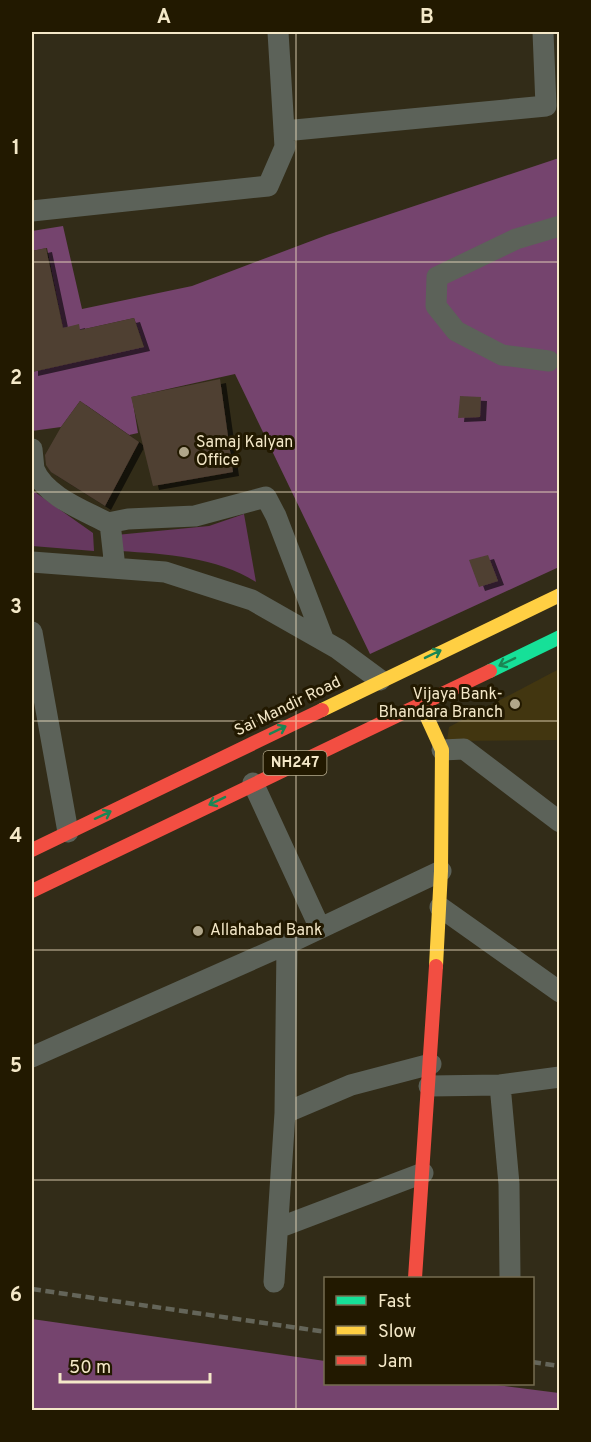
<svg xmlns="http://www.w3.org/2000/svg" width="591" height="1442" font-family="Overpass,sans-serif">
  <defs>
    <filter id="shadow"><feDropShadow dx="6" dy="4" stdDeviation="0" flood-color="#0009"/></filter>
  </defs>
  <rect width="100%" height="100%" fill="#322c18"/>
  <path fill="#423610" d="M559,669V740L447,741L449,727Z"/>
  <path fill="#66385f" d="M32,490L93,533L94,551L32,546Z
    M244,514L256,582C216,557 166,554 120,551L116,535L209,526Z"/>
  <path fill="#75446e" d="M559,158V567L370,654L235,374L132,397L138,433L129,435L80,401L61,427L32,431V372L144,346L134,318L80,330L63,328L47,248L32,251V231L63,226L82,309L192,286L327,235Z
    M32,1319L325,1361L326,1384H489L559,1393V1410H32Z"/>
  <path fill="#4f3f33" filter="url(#shadow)" d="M46,248L63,328L79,324L80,330L134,318L144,347L32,372V251Z
    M220,379L233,472L153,486L131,397Z
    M460,396L481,397L480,417L458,418Z
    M80,401L139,442L105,506L51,472L46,465L45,455L61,427Z
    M488,555L498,581L479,587L469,560Z"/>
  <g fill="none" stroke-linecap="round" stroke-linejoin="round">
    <path stroke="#5c6259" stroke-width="21" d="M284,131L546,106L543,32
      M32,211L268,186L285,147L278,32
      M549,361L502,355L456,331L436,306L437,277L516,239L560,226
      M32,449L34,469
      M32,470L34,469C45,496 83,510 108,523L128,519L195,516L266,497L276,516L324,641
      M110,523L115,568
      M32,562L165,572L252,600L338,649L380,680
      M32,632L68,832
      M442,750L464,749L560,822
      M253,783L319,926
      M440,907L560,992
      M32,1057L287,944L441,871
      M500,1085L509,1184L510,1278
      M429,1086L500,1085L560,1077
      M285,1113L351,1085L431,1064
      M278,1228L423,1173
      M274,1282L285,1113L287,944"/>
    <path stroke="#16e098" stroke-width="14" d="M490,671L560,637"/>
    <path stroke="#ffcf43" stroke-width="14" d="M421,704L442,750L441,871L436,966
      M322,710L560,595"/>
    <path stroke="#f24e42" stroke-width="14" d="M32,850L322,710
      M32,891L490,671
      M415,1278L436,966"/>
    <path stroke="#646559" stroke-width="4.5" stroke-dasharray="9 4.5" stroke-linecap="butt" d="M32,1289L326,1332
      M532,1362L560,1366"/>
  </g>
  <defs><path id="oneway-shaft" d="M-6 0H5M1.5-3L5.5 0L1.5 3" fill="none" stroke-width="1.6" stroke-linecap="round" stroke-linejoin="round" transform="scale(1.5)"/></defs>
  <g stroke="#1b8654">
    <use href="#oneway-shaft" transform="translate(433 654) rotate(-26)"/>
    <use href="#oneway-shaft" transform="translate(507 662) rotate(154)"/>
    <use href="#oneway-shaft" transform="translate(278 730) rotate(-26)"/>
    <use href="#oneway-shaft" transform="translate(217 801) rotate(154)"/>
    <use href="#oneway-shaft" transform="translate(103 815) rotate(-25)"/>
  </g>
  <path fill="none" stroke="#f4e8c8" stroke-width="1.5" stroke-opacity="0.55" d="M296,32V1410M32,262H560M32,492H560M32,721H560M32,950H560M32,1180H560"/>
  <g fill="#b0a68a" stroke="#221900" stroke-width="2">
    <circle cx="184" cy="452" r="6"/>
    <circle cx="515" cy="704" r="6"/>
    <circle cx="198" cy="931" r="6"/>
  </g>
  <g text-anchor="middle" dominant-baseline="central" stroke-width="6" stroke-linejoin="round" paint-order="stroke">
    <rect fill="#221900" stroke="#b5aa8c" stroke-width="1.5" x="263.5" y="751" width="63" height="24" rx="4.5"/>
    <g font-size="15" font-weight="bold" fill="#f4e8c8">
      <text x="295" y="763">NH247</text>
    </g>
    <g font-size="16" fill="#f4e8c8" stroke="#221900" text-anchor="start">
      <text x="196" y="443">Samaj Kalyan<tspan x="196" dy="18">Office</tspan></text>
      <text x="503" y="695" text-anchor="end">Vijaya Bank-<tspan x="503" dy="18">Bhandara Branch</tspan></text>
      <text x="210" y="931">Allahabad Bank</text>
    </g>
    <g font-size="16" fill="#f4e8c8" stroke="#221900">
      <text transform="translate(288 707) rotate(-26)">Sai Mandir Road</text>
    </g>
  </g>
  <rect width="591" height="1442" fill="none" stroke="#221900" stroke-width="66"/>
  <rect x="324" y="1277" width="210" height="108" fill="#221900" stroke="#766c50" stroke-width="1.5"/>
  <rect x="336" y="1296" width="30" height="9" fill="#16e098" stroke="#766c50" stroke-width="1.5"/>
  <text x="378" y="1307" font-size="18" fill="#f4e8c8">Fast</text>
  <rect x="336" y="1326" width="30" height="9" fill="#ffcf43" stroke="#766c50" stroke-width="1.5"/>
  <text x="378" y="1337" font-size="18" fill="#f4e8c8">Slow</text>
  <rect x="336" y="1356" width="30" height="9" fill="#f24e42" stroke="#766c50" stroke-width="1.5"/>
  <text x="378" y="1367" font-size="18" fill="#f4e8c8">Jam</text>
  <path d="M60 1373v9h150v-9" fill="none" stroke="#f4e8c8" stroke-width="3"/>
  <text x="69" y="1373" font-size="18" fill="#f4e8c8" stroke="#221900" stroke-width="4.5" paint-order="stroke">50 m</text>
  <rect x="33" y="33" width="525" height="1376" fill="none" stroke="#f4e8c8" stroke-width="2"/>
  <g font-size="20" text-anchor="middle" font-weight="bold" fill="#f4e8c8">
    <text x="164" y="23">A</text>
    <text x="427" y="23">B</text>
    <text x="16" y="154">1</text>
    <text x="16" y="384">2</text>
    <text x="16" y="613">3</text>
    <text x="16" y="842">4</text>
    <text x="16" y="1072">5</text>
    <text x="16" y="1301">6</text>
  </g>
</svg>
